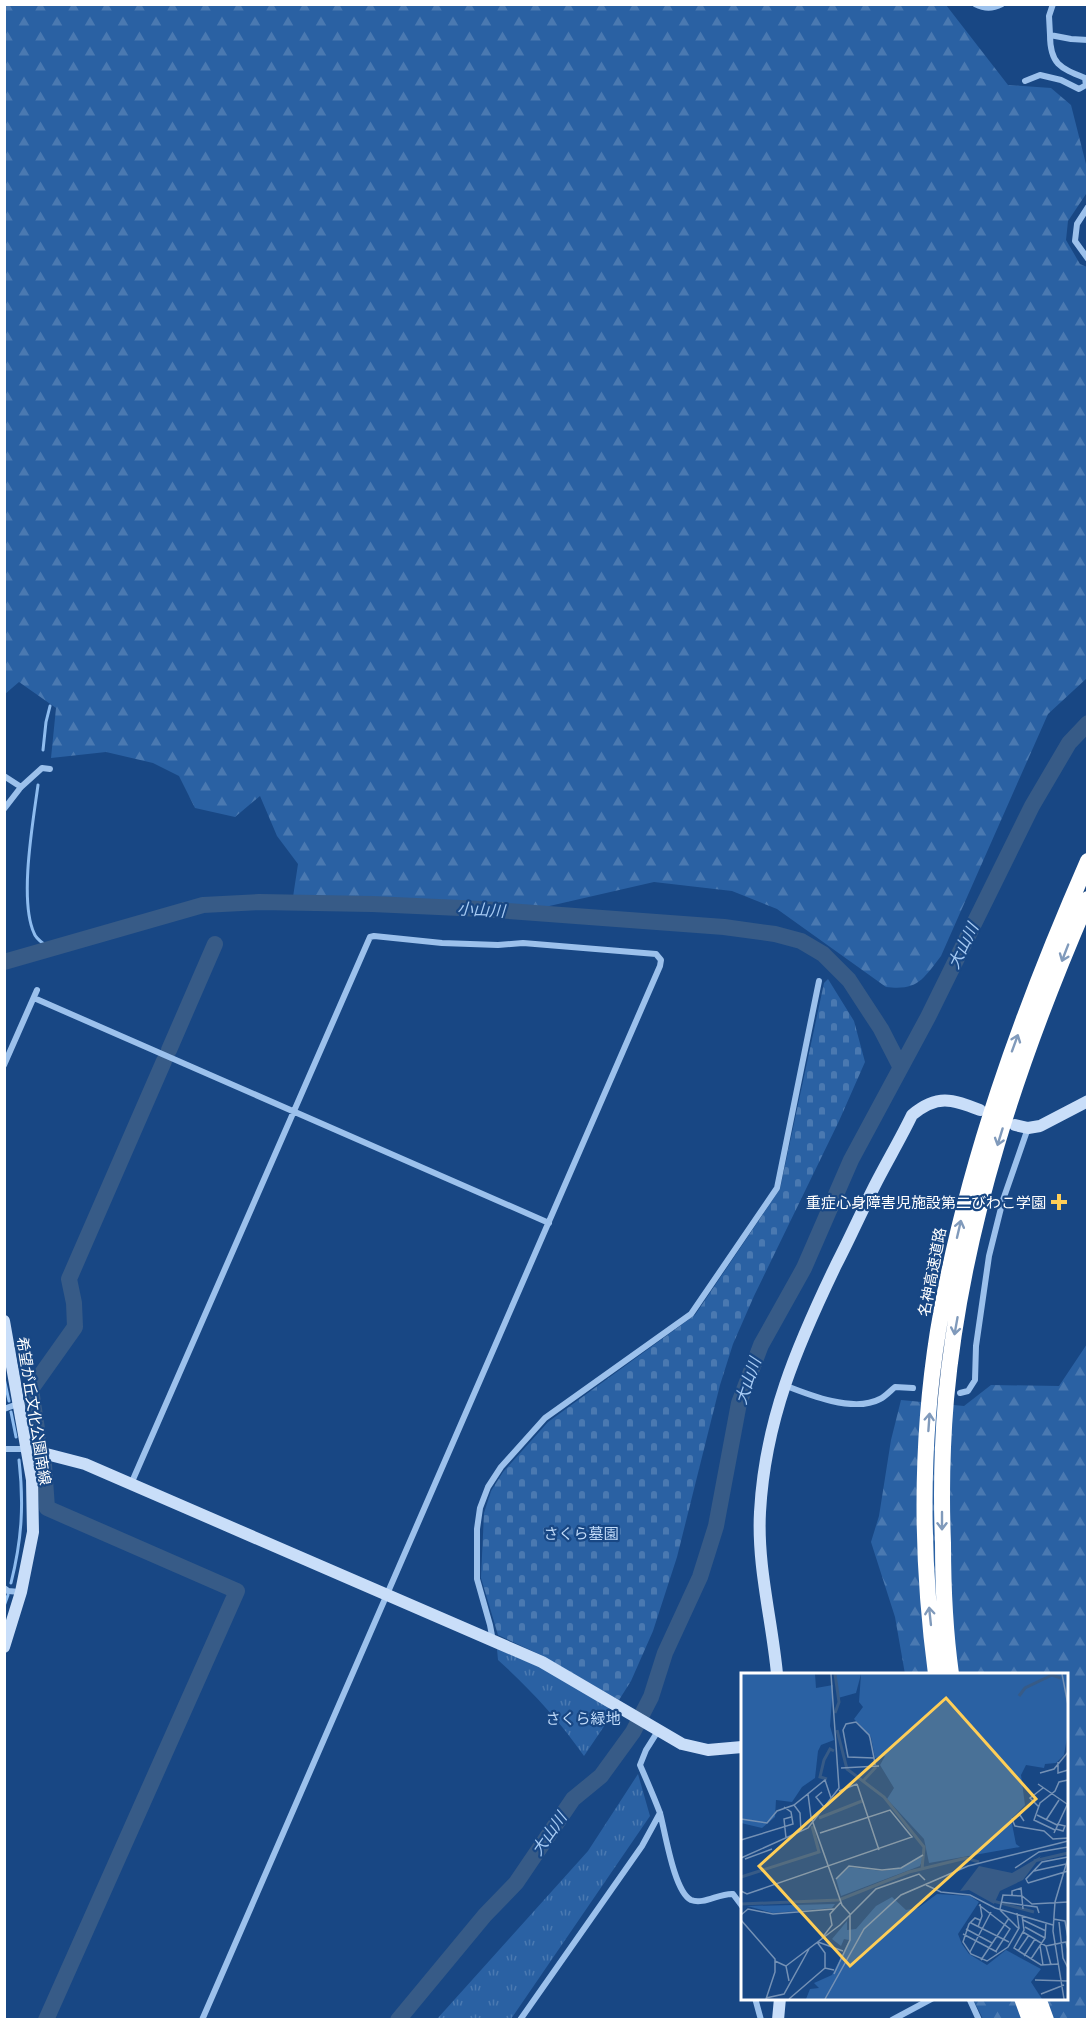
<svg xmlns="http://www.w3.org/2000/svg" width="1092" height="2024" font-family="Helvetica,'Noto Sans JP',sans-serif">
  <defs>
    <pattern id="grass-tufts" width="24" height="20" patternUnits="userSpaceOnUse" patternTransform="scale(1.5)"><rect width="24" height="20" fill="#2a61a3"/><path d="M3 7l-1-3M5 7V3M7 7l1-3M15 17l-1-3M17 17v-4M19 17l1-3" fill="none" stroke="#4a79b1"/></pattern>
    <pattern id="forest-firs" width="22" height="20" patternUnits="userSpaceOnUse" patternTransform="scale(1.5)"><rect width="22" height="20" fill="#2a61a3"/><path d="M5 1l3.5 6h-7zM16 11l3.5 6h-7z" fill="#4a79b1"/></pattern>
    <pattern id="cemetery-stones" width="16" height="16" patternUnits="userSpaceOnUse" patternTransform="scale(1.5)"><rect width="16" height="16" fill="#2a61a3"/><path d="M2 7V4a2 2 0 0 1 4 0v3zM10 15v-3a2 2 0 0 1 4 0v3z" fill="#4a79b1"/></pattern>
  </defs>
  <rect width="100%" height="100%" fill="#184784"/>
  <path fill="url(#grass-tufts)" d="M497,1649L540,1667L611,1708L613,1713L584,1756C559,1720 530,1689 498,1660Z
    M638,1774L650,1816L511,2019H437L588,1851Z"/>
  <path fill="url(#forest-firs)" d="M5,4L946,5L1008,85L1051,88L1071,105L1087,168L1088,191L1068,221L1066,240L1080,264L1087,267V678L1048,714L941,956C923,979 918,991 886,987L777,909L732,891L654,882L545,907L293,897L298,864L277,836L260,796L235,817L195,808L179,776L153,763L106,752L51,758L56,708L19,682L5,694Z
    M1087,1344V2019H983L973,1999L1066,1998V1674H905L895,1617L871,1542L879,1516L891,1440L901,1400L964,1406L991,1385L1059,1386Z"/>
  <path fill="url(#cemetery-stones)" d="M828,979L854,1021L865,1062L839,1121L754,1296L733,1344L720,1385L677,1557L653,1631L631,1681L619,1700L541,1655L498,1635L481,1578L484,1513L491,1491L503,1472L548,1422L695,1315L780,1189L824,983Z"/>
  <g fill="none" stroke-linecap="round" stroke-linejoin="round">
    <path stroke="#8ebcef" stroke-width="3" d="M43,750L46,722L50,706
      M38,785C33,822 19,900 34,933C36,940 45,944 50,949
      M4,1378L9,1401
      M11,1412L16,1437
      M11,1583C22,1539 24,1504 19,1460
      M4,1606L8,1595"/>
    <path stroke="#375b87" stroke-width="16" d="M4,962L203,905L259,902L372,904L482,909L724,927L775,934L801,941L823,954L849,980L881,1029L900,1066
      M169,1050L215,944
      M38,1436L31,1389L75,1327L74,1303L69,1279L164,1061
      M44,1465L47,1508L237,1591L46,2020
      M398,2020L485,1915L516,1883L573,1799L601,1776L633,1732L651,1697L665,1653L700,1577L716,1526L739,1403L761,1345L804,1268L851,1160L928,1017L1032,806L1069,743L1088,723"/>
    <path stroke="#9cc1ec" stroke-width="6" d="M975,4C985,9 992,9 1002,4
      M1053,4L1049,16L1050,35L1071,39L1088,40
      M1025,81L1040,75L1061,80L1079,89L1086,85L1085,78C1060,68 1050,64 1050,35
      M1088,207L1077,224L1075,241L1088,259
      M4,776L21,787
      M4,809L21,787L42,768L50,769
      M34,998L549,1223
      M4,1065L37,990
      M784,1385C809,1395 854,1413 880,1399C886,1396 890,1391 895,1387L913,1388
      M960,1393L968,1391L975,1380L976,1346L989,1256L1003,1200L1028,1128
      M4,1409L20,1403
      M4,1449H26
      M131,1484L370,937L374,936L442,943L498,945L523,943L656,954L661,960L660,966L202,2020
      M4,1588L8,1591L20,1592
      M493,1641L490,1625L477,1579V1529L480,1508L488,1487L501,1467L545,1418L691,1314L777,1188L819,981
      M658,1731L646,1750L640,1765C647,1781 654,1797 660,1813C665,1831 674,1892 691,1900C704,1905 719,1893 733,1894L742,1906
      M755,1998L761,2020
      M969,1998L979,2020
      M520,2020L642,1846L660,1813
      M892,2020L933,1998"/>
    <path stroke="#c9def9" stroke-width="12" d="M1015,1125L1028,1128L1040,1126L1088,1101
      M4,1321L32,1480L33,1532L21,1592L4,1647
      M27,1449L85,1464L542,1662L682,1744L708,1750L742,1747
      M777,1674C772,1620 757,1566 760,1512C765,1420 797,1346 836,1265C849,1240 861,1213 874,1187C886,1163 900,1140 912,1115C937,1094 952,1099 980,1110
      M778,2020L780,1998"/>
    <path stroke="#fff" stroke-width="16" d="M936,1674C921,1561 920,1444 938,1331C965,1168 1022,1012 1088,861
      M951,1674C945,1631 943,1587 943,1543C941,1495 942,1447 946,1399C962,1225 1019,1058 1088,899
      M1022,1998L1030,2020
      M1038,1998L1046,2020"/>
  </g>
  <defs><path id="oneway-shaft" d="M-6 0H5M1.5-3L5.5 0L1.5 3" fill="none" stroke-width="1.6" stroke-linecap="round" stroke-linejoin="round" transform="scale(1.5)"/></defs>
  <g stroke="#809abb">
    <use href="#oneway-shaft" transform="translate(1065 953) rotate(111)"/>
    <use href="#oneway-shaft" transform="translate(1015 1043) rotate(-70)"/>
    <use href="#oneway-shaft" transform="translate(1000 1137) rotate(107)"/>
    <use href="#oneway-shaft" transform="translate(959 1229) rotate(-77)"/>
    <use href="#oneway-shaft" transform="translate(956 1326) rotate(100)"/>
    <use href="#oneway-shaft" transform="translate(929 1422) rotate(-86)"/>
    <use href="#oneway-shaft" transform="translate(942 1521) rotate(90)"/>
    <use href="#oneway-shaft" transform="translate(930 1616) rotate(-96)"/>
  </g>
  <path fill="#ffce57" stroke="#184784" stroke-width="2" d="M1056 1193h6v6h6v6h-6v6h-6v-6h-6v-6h6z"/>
  <g text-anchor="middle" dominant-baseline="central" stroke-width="4.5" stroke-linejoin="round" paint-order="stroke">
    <g font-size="15" fill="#fff" stroke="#184784" text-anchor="end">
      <text x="1046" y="1202">重症心身障害児施設第二びわこ学園</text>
    </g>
    <g font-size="15" fill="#fff" stroke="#184784">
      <text transform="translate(932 1272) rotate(-79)">名神高速道路</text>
      <text transform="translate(34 1411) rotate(81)">希望が丘文化公園南線</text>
    </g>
    <g font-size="15" fill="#c1dbf9" stroke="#184784">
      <text x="581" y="1533">さくら墓園</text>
      <text x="583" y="1718">さくら緑地</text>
    </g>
    <g font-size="16" font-style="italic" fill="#a7cbf4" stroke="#184784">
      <text transform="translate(481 910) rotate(3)">小山川</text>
      <text transform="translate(963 946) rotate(-64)">大山川</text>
      <text transform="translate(748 1381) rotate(-71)">大山川</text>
      <text transform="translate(549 1834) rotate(-55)">大山川</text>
    </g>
  </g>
  <g transform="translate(741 1673)">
    <rect width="327" height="327" fill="#184784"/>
    <path d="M94,231L91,235L32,240L6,233Z" fill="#2a61a3"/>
    <path d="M0,1H74L75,15L92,12L89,53L93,67L80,72L77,78L74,105L61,114L51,129L35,127L34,144L21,155L0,150ZM120,1H327V59L323,82L315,90L304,91L303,95L285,92L280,102L284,132L270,146L275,171L279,174L188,190L183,166L146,126L153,115L139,92L144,83L134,85L130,64L113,46L122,34L118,29ZM196,221L229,223L238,229L217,261L221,271L228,281L246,292L265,277L300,296L290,309L301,326H65L69,316L78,315L73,310L91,302L97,290L108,267L103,266L100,273L91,266L106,248V257L115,256L135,233L151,224L165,237L177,235Z" fill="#2a61a3"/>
    <path d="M183,182L179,193L100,223L95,206L108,194L141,198L160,195Z" fill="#2a61a3"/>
    <path d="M95,1H120L115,20L97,25Z" fill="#2a61a3"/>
    <path d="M300,183L282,207L259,218L253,231L228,217L219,218L238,193L271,200Z" fill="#375b87"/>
    <path fill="none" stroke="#375b87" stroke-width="3" d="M94,1L98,29L94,40M278,23L284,15L311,2L320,5M96,57L106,96L143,124L183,174L181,196M86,106L79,104L83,87L89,76L93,78M122,108L135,94M78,145L121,128M293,188L327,180M0,204L78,179L71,153M252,228L293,239M0,231L98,227L168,199L225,185L238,189"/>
    <path fill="none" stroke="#7491b5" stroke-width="1.5" d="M321,1L327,32M133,85L107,84L102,57L105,51L115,49L128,62L129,65L133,85L134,92M317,89V100L327,97M100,95L138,93M299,100L313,96L327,79M116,111L138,177M297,111L326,131M98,118L116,111M81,119L75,124L83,134M67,121L70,144L101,232L109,241M53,132L59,140L60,158M298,134L289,125L302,115M296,142L316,152M0,146L26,150L36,138L53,132L84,107L90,125M305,147L318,127M283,148L279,142L271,146L274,153L303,158L312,166L327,165M315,156L322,158L324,153L316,151M314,157L293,147L299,130L314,118L318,109L327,107M313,160L327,130M45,165L43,146L50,144M0,167L52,151L50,139L43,134M0,185L67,155L98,115L90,1M4,186L31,176M274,195L298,179L327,174M293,198L325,191M95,206L108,193L141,197L160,195L182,182M287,210L285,206L301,189L327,184M287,210L327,198M185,212L200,219L229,222L254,235L312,252M0,218L6,221L171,164L149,137L79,160M271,222V218L280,215L282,236M260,229L296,234L298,240M238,232L269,256L255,278M259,236L262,222L281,223L291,231L327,229M259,237L277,255M0,242L7,236L32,241L93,236M281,242L283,257L273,275L300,292L318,291M312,246L324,248L327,265M0,247L34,286V299L25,326M239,247L234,245L228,251L222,269L230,281L246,288L267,274L278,255L276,240M282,247L305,258M318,249L322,285L327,295M230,250L268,269M237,254L241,243L239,231M284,254L304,265M225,256L251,270M282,259L305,273L310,292M222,261L256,279M81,265L91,252L89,241L100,229M76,269L84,280V295M77,269L102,278M299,273L302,292M305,273L325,269L327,277M277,278L288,262M229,279L250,239M283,283L294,266M290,286L304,265L305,250M240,287L268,245M34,288L45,293L48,308M45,293L99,252L135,216L178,201L184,207M93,301L109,267V242M294,307L327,308M300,321L323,312M25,325L43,321L68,276M48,326L84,295L93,297M84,326L123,256L160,222L227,193L327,168M323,326L312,258L314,229L327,185"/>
    <path fill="#ffce57" fill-opacity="0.15" stroke="#ffce57" stroke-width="3" d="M205,25L295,126L109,293L18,193Z"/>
    <rect width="327" height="327" fill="none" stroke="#fff" stroke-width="3"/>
  </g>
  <rect width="1092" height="2024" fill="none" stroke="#ffffff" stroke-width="12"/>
</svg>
